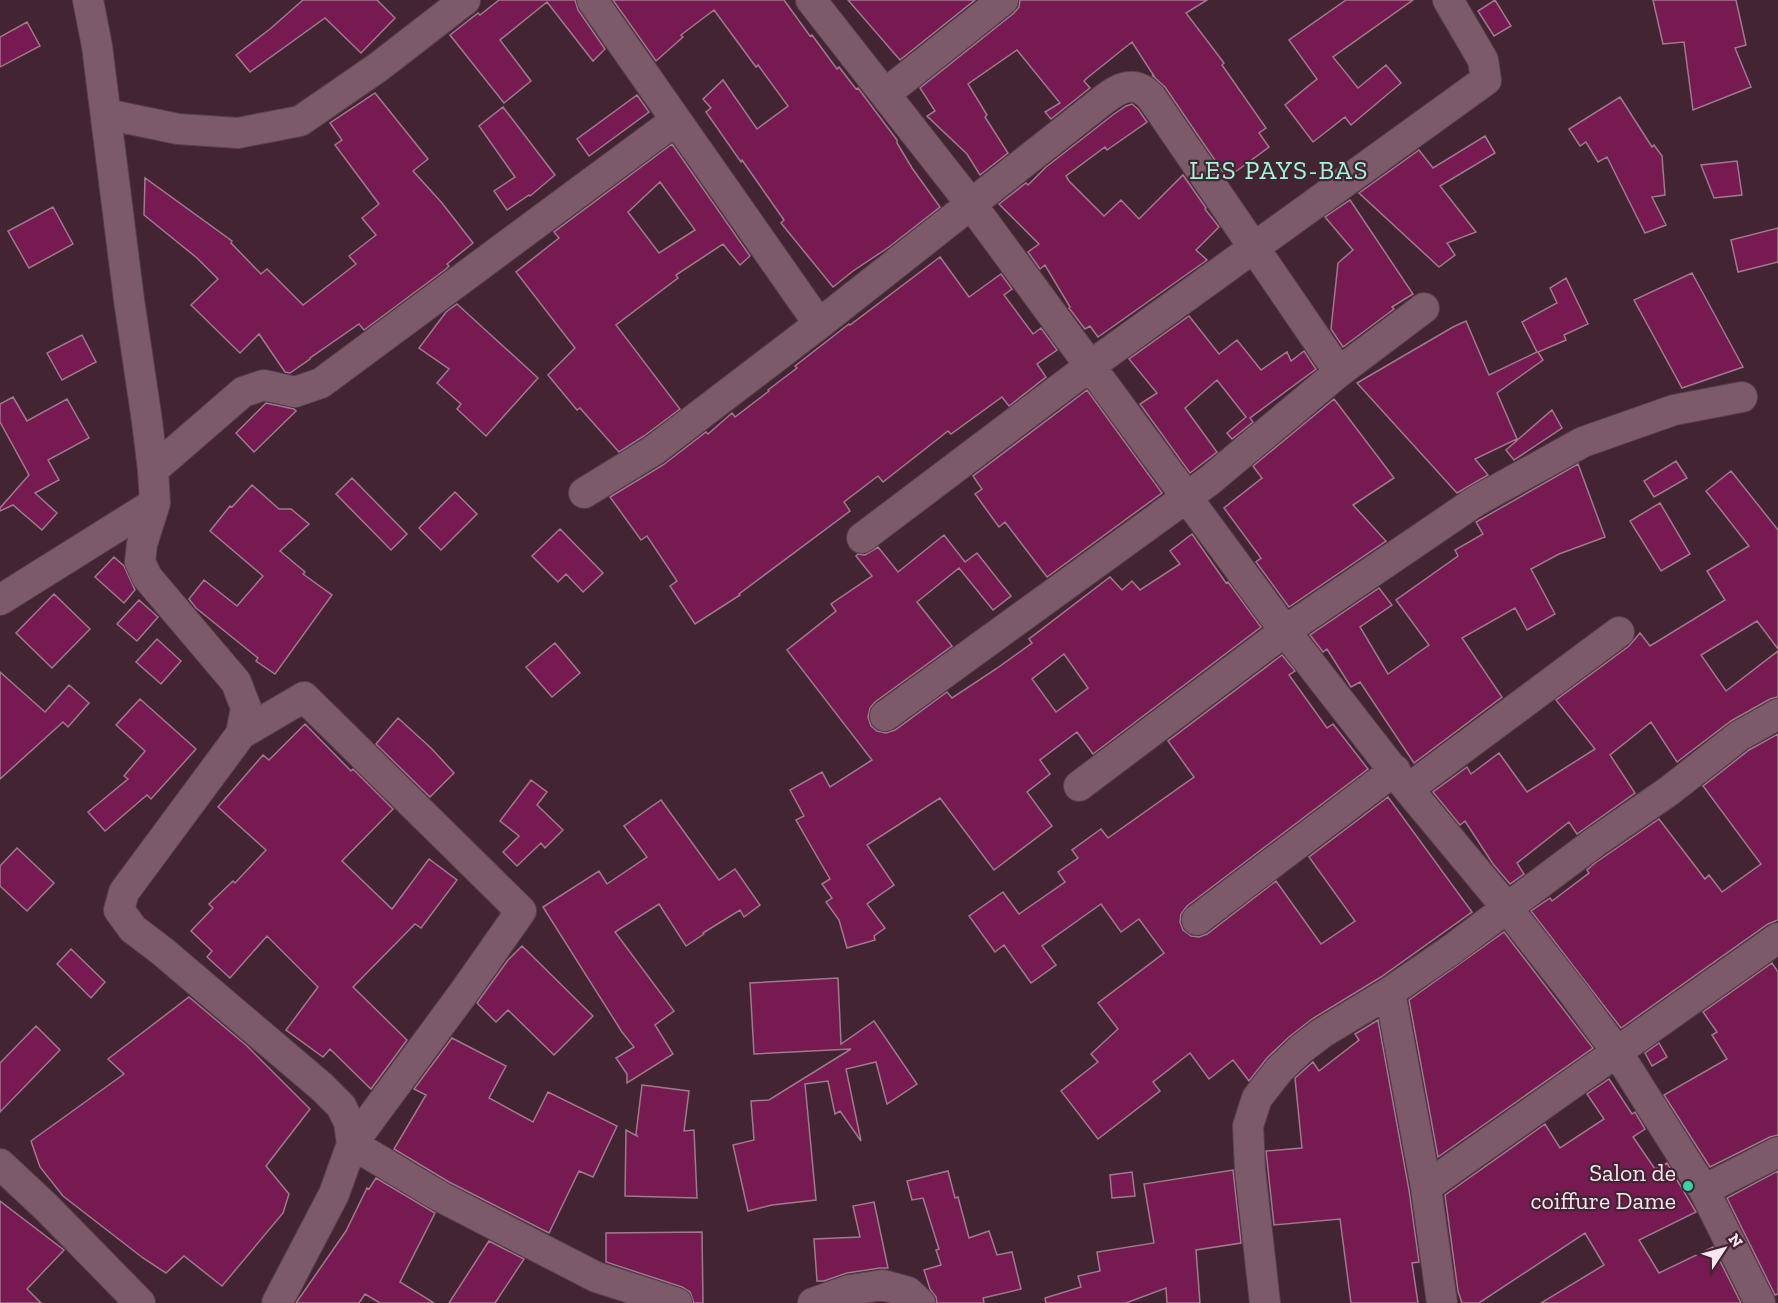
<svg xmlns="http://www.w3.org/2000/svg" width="1778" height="1303" font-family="'Zilla Slab',serif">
  <rect width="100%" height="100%" fill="#422433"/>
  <path fill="#771a51" stroke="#9e7a8b" stroke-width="1.5" fill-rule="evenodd" d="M303,0H377L395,18L361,53L325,18L250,72L236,55L270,29Z
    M499,0H575L578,10L605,49L593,61L547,2L500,40L531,81L504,103L450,35L478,13L480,15Z
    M613,0H784L810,36L812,35L837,69L839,67L856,89L858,88L897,140V143L912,168L940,207L889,247L853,271L833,287L781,223L784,220L742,160L741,162L706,112L711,108L703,99L723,80L757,129L788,106L758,65L756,67L714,10L681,35L683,37L656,61Z
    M848,0H975L900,60Z
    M1020,0H1207L1186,13L1224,63L1222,65L1266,128L1259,133L1269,147L1227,178L1165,87L1153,76H1154L1132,42L1087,78L1084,81L1090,88L1051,119L1045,112L1060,103L1017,50L968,84L987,115L985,117L1008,153L980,175L967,154L927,116L935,111L920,88L1014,13L1019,7Z
    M1346,0H1413L1333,57L1358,88L1386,65L1401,83L1351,125L1345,117L1313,142L1285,105L1317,79L1289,40Z
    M1495,0L1511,26L1494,36L1478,11Z
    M1653,0H1736L1746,45L1735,48L1751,87L1693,110L1684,42L1663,44Z
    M27,22L40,46L0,67V37Z
    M375,93L428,159L413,171L442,203L473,243L447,264L449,266L446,269L364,330L359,324L310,358V359L290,373L285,372L259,334L240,353L191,305L218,279L197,258L144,215L145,178L232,241L231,243L261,274L267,269L303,305L356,264L349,256L376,235L362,218L379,204L335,145L342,140L330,123Z
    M637,95L649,112L589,156L577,139Z
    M1620,97L1652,147L1654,145L1662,156L1665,195L1652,197L1666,225L1645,233L1607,157L1598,162L1586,142L1580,146L1569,129Z
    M1132,104L1138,109L1147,122L1107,150L1105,147L1066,176L1069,181L1104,216L1121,200L1139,219L1183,175L1206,208L1205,209L1219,227L1196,250L1207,260L1098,337L1090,326L1085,329L1069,308L1070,307L1045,265L1040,269L1028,252L1039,244L999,204L1026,183L1028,185L1046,167L1114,114L1126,106Z
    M503,107L555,175L530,196L529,195L507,210L494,191L515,177L479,126Z
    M1485,136L1495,153L1440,186L1476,232L1447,243L1455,255L1439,267L1359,193L1419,150L1433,168Z
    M672,144L750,256L740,265L723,244L676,275L678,278L616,325L680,409L644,436L619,452L580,408L577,410L548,375L575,348L516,272L559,238L554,232ZM660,182L695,230L659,253L628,212Z
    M1737,161L1742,195L1714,198L1701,165Z
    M1350,200L1413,294L1392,307L1394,309L1343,347L1331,329L1338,263L1353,250L1325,217Z
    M53,207L73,244L29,268L8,231Z
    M1778,228V262L1738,272L1731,240Z
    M940,257L969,297L1001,274L1012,289L1004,295L1033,334L1041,328L1057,350L1037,364L1046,377L1009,406L1002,397L951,434L948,431L883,482L878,476L844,502L850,511L739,594L740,595L695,624L670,586L677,581L647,536L641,540L610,497L663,465L706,432L708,434L732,413L735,417L769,391L768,390L797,368L795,366L849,324L850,325Z
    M1692,273L1743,367L1682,388L1634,300Z
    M1566,278L1588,324L1564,335L1566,340L1538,352L1543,360L1497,393L1517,439L1475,459L1488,475L1457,493L1357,383L1453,327L1466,321L1489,375L1537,352L1522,322L1557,303L1550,288Z
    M457,304L538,378L486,436L457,409L461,404L437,383L449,369L419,348L446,312Z
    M1189,316L1219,354L1237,340L1261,370L1287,352L1291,361L1304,351L1316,369L1250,418L1253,422L1232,439L1227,433L1246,417L1217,380L1185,408L1217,452L1190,473L1140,404L1157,393L1129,359Z
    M82,335L96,362L62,380L47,353Z
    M1087,390L1162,493L1047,577L1005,522L999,527L975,494L982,489L973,476Z
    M13,397L27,421L67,399L89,438L48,460L59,480L35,493L57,513L42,530L13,505L0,511V508L29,475L0,422V404Z
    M1334,399L1394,478L1353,505L1386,541L1289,607L1256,562L1261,558L1224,508L1262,478L1253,466Z
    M266,403L294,409L296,411L254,452L236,433Z
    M1552,410L1562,428L1514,460L1506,450Z
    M1676,461L1687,478L1654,497L1644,481Z
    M1578,464L1605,537L1559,554L1531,569L1555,614L1527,630L1515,608L1462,638L1502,697L1414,763L1360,682L1351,687L1327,649L1323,652L1310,635L1379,588L1392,605L1360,627L1388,674L1429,645L1396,600L1458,556L1455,550L1483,534L1476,522Z
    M1731,471L1778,530V649L1757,621L1701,655L1726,691L1778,651V697L1770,699L1731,721L1677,762L1651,722L1610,755L1635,793L1577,834L1569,822L1517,863L1524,874L1510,884L1493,864L1465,821L1460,825L1433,792L1467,767L1471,774L1499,753L1527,792L1595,749L1556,700L1629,646L1640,633L1650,646L1725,600L1707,571L1749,546L1706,491Z
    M352,478L407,534L391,550L336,494Z
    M252,485L279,509H291L309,524L280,551L305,572L303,574L332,595L275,674L256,661L258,658L196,608L189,599L204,580L237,606L263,576L210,531L230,506L232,507Z
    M455,492L477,514L441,550L419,528Z
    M1660,503L1690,554L1661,571L1630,521Z
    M560,529L603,573L583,592L566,574L558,582L532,556Z
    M1192,534L1226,583L1228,582L1261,627L1093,754L1077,732L1040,760L1050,774L1027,792L1052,826L994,870L940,798L867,845L894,885L867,904L885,928L874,936L875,940L847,948L839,920L826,902L832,898L822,884L830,879L796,820L804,816L790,790L822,772L830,787L872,760L787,650L836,611L831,604L872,576L856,556L858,554L865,555L878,547L898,572L944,535L965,562L977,553L1011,596L993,610L959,568L917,602L952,646L875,702L870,708L868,717L871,726L877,731L886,733L895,730L947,692L952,698L996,669L1032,643L1029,639L1110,577L1122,590L1132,581L1140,590L1180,564L1170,551ZM1064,654L1088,688L1056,712L1032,679Z
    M114,557L124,566L135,590L124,603L95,577Z
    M54,594L90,629L52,668L16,633Z
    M139,600L158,617L137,641L117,624Z
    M157,639L181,661L161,684L136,662Z
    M555,643L580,673L552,697L526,667Z
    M1282,655L1295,671L1289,675L1327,728L1333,724L1368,769L1187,906L1181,914L1180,922L1183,930L1191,936L1199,937L1207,934L1276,881L1321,944L1355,921L1309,857L1388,797L1472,912L1381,977L1312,1019L1289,1037L1267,1058L1249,1081L1233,1060L1209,1079L1190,1053L1153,1082L1160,1091L1098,1139L1061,1091L1098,1062L1091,1054L1118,1029L1098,1003L1164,953L1139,919L1121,932L1101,904L1042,946L1056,965L1031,983L1004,945L995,952L969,916L1003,892L1019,914L1065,882L1058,872L1078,858L1072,850L1101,829L1108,838L1194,777L1168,741Z
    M0,672L45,712L69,685L89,703L68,727L63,722L0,779Z
    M140,699L196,749L151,799L147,795L105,831L88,812L128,779L124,776L145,751L116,725Z
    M398,718L431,748L454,773L430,797L376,744Z
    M305,724L351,771L353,769L393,809L342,861L392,909L429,859L457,880L421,928L415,924L353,987L407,1040L371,1089L330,1049L323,1057L286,1030L318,987L267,936L230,978L207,957L212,951L191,931L213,908L209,904L233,881L235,883L266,850L218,807L263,755L269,760Z
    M1778,734V920L1768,924L1621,1028L1531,911L1550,898L1552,901L1589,873L1587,870L1595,863L1659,819L1705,879L1709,875L1722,892L1761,864L1703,786L1749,750Z
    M531,780L547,792L537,805L563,830L545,848L541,843L517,866L503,852L519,836L500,821Z
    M661,800L719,880L735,869L760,905L744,917L740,910L703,933L704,934L686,946L659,904L615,932L674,1011L655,1025L673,1054L627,1083V1074L616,1058L634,1047L622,1032L543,907L599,871L607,884L647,857L624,826Z
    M17,848L54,883L27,911L0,886V866Z
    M1504,932L1593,1048L1438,1157L1409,1000Z
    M522,946L593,1016L554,1055L508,1010L496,1022L477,1003L508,960Z
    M71,949L105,982L91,998L57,964Z
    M1772,963L1778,972V1135L1770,1137L1710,1167L1664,1095L1727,1059L1712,1035L1717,1032L1703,1012Z
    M838,978L841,1044L874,1021L917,1084L887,1104L876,1062L846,1069L861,1141L840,1111L835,1114L828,1081L805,1084L816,1200L772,1205L748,1211L733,1145L754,1140L751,1101L769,1100L851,1049L754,1054L750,983Z
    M189,997L247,1046L310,1109L266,1166L289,1194L283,1213L222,1286L184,1256L166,1273L143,1258L63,1196L40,1167L31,1141L124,1074L108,1059Z
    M1378,1020L1409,1190L1419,1262L1412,1263L1418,1303H1351L1340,1219L1274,1225L1266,1151L1302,1148L1295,1078L1313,1062L1319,1071L1359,1040L1355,1034Z
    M36,1026L60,1050L0,1112V1063Z
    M452,1038L506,1066L489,1098L533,1122L548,1092L617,1126L593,1177L579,1171L549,1233L449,1182L394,1149L426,1095L414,1089Z
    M1659,1043L1667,1057L1652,1066L1645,1053Z
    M1609,1079L1632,1114L1635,1112L1645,1129L1633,1137L1655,1169L1667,1163L1696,1212L1639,1240L1659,1273L1713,1247L1741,1303H1541L1604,1265L1585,1233L1479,1303H1462L1458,1291L1445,1195L1545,1124L1560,1148L1604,1119L1587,1094Z
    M642,1085L689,1091L684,1131L694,1130L697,1198L625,1196L626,1130L637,1136L636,1134Z
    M1233,1170L1241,1243L1196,1250L1200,1303H1167L1166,1288L1126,1303H1046L1045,1298L1081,1287L1078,1276L1100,1271L1097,1252L1154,1243L1144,1184Z
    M948,1171L955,1198L958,1197L969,1238L989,1231L997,1255L1012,1252L1021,1289L983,1298L984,1303H937L936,1297L930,1289L924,1270L941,1265L936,1250L939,1249L923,1198L912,1200L907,1181Z
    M1778,1171V1294L1775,1295L1727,1198Z
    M1132,1172L1135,1196L1112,1198L1110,1175Z
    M376,1178L435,1213L400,1282L434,1303H380L365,1294L359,1303H296L346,1231L367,1188L369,1189Z
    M0,1201L64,1250L27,1289L41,1303H0Z
    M874,1202L888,1268H880L847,1273L824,1281H817L814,1239L860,1237L853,1206Z
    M702,1232L703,1303H694L690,1292L682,1287L606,1262V1233Z
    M489,1241L524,1259L495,1303H449Z"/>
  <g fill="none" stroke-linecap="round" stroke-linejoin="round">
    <defs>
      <path id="minor" d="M88,0L97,46L129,300L147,421L153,470L155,503L142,544L140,562L147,577L236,682L246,708L241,734L124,892L119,910L133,929L162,951L322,1087L341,1106L349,1122L352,1144L334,1194L277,1303
        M592,0L819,324
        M811,0L971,204L1285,631L1408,789L1507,908L1572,991L1617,1052L1704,1190L1760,1303
        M885,94L1003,0
        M106,114L178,129L238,133L300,121L377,68L465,0
        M153,470L243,392L264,385L295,392L321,383L676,120
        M584,493L654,450L819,324L1088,112C1108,97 1129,73 1151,97L1339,372
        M862,538L1090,366L1486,80L1483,60L1448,0
        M0,600L155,503
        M885,716L1209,481L1339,372L1424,308
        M241,734L304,697L521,911L462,995L352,1144L441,1197L596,1277L677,1303
        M1079,786L1285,631L1476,501L1583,442L1674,410L1742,397
        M1408,789L1619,632
        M1197,920L1395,770
        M0,1164L46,1207L140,1303
        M1426,1187L1778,938
        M1704,1190L1778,1152
        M813,1303L850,1290L883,1285L908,1292L920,1303
        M1265,1303L1250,1169L1248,1126L1257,1098L1279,1070L1301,1049L1322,1033L1390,992
        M1442,1303L1426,1187L1390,992L1451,950L1595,842L1669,791L1739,736L1778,714"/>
    </defs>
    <use href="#minor" stroke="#59404e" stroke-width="32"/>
    <use href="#minor" stroke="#7c5a6a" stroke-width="30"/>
  </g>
  <circle fill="#35d4a7" stroke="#422433" stroke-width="2" cx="1688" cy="1186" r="6"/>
  <g text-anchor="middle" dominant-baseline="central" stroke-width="4.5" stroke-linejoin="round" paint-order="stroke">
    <g font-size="24" fill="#f9e5ee" stroke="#422433" text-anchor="end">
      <text x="1676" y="1172">Salon de<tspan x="1676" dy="28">coiffure Dame</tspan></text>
    </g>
    <g font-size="26" letter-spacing="1.5" fill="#9df8d7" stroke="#422433">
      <text x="1279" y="170">LES PAYS-BAS</text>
    </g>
  </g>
  <g transform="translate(1724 1249) rotate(54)" stroke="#422433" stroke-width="4.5" paint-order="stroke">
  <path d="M0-4.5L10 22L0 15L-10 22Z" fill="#f9e5ee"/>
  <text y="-9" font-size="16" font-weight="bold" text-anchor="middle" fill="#f9e5ee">N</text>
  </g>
</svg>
